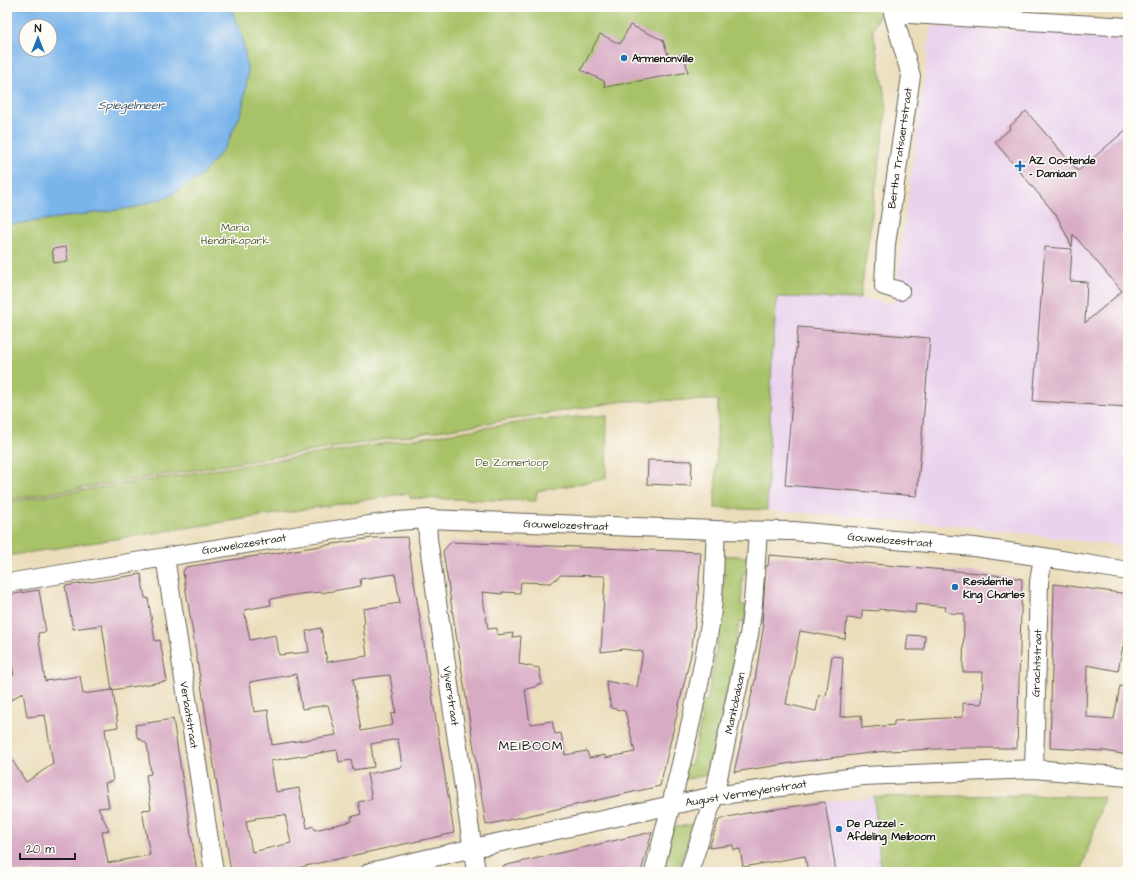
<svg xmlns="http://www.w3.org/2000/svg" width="1135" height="879" font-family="'Architects Daughter',sans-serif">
  <rect width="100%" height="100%" fill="#fdfcf7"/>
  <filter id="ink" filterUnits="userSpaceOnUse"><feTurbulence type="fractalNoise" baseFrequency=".025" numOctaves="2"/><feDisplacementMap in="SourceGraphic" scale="8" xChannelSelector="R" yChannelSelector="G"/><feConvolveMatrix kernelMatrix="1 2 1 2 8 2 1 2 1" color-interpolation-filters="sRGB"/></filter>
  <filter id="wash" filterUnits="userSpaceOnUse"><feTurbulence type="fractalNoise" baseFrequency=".012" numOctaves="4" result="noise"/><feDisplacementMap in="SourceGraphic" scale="16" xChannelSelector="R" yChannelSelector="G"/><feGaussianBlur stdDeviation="0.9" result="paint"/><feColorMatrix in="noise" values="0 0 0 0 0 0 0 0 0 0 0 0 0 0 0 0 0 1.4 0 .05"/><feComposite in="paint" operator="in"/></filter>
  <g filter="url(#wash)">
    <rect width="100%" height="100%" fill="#ebddba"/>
    <path fill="#e9d2ed" d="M931,26L1128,36V547L966,526L767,510L772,357L777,296L860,299L894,303Z
      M874,797L881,872H808L798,806L825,802Z"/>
    <path fill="#a8c268" stroke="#626f42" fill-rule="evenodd" d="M7,7H882L873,30L887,108L860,299L777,297L772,357L767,510L715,508L718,400L625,401L7,500ZM26,26H50V50H26Z
      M607,415L606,479L537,491L536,501L410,498L409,493L7,556V502L536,420Z
      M720,555L751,557L749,573H743L741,605H746L745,622H739L732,670L733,690L727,688L721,717L726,719L723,735L717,734L709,768L714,769L713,774L681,780L685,764L691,765L702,717L697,716L700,700L707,701C715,659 722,617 725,574L719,573Z
      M1031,795L1104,797L1081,872H881L874,797Z
      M699,823L695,833L691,832L677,872H660L672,828Z"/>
    <path fill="#79b4eb" stroke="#4a6884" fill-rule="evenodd" d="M7,7H230L242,35L248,73L242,111L226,146L201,176L168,197L131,208L7,225ZM26,26H50V50H26Z"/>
    <g id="blocks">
      <path fill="#d8abc4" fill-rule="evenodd" d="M630,25L663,40L669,58L684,54L688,72L605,87L604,81L581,70L600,34L620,44Z
        M1026,111L1078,171L1128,128V407L1033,401L1045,247L1072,249L1070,281L1087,282L1085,323L1122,291L1073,234L1072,247L1057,216L995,142L1010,129L1009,127Z
        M66,247L68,261L54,263L52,249Z
        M798,327L930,338L917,496L785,485Z
        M648,460L692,461L691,486L647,484Z
        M407,537L454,833L279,872H231L183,572L186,567L250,557L372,538ZM395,574L400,603L363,609L365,622L363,625L367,656L327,662L321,628L306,631L309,652L279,655L276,635L250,640L244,610L271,605L270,599L300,594L321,592V593L361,586L360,579ZM296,674L302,709L328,705L336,735L272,745L268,710L254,712L250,682ZM390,675L396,713L391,714L393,725L361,731L353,679ZM398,739L402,767L367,774L372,799L358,802L361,814L351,817L352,821L315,830L314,826L307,828L305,817L304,818L299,788L276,792L271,761L337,750L339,762L351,760L353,770L374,767L371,744ZM285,815L291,843L252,852L246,821L256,819L255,818Z
        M451,542L701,552L697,607L691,654L660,786L486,825L443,551ZM561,575L605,576L601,652L624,649L643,652L637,687L606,681L611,708L625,711L635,752L605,758V755L589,758L587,751L565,755L561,733L555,734L552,721L530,724L525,689L536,687V685L542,684L539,668L519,664L521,636L512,637L513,633L497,635V628L488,629L482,592L502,594V592L520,593L521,582L551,583Z
        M769,555L980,573L1022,579L1017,748H964L886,751L798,762L734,772L755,680L761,642L764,624H762L766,566H768ZM916,604L946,607L945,609L950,613L964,614L963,672H983L982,704L963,703V717L894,721V725L862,728L861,715L840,717L843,657L832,656L826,696L819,695L816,711L786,704L800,631L845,639L847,618L862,619V610L878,611L879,609L915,613Z
        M141,574L145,598H148L155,641L160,640L167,681L112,690L102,625L73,629L65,586Z
        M1054,584L1128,594V631H1126L1118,671L1087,665L1086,717L1114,719L1120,686L1128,687V755L1105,751L1050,748Z
        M39,590L46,632L38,633L45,681L80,676L83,694L113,690L118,727L105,729L113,781L105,783L109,807L98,808L109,830L102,832L108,863L150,855L142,810L151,809L146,775L151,774L147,744L137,737L135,725L173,719L197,872H15L7,860V752L26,782L53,764L45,715L27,717L23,692L7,703V676L14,675L7,641V595Z
        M908,635L925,636L924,650H906Z
        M825,802L836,872H808L805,856L743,867L740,849L734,850L733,845L709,848L719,819L747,813Z
        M652,832L641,872H504L503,866Z"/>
    </g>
  </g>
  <g filter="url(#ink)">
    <use href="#blocks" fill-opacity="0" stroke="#646053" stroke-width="1"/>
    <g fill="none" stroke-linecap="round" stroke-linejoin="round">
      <defs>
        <path id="minor" d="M900,291L884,286L886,244L911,76L893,13L1128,27
          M427,519L428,539L476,872
          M165,557L214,872
          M7,583L300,535L398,521L427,519L716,530L793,531L974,547L1043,557L1128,571
          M1034,769L1039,582L1043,557
          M370,872L473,848L714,796L863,776L1034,769L1128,777
          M654,872C675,789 698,702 711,618C715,589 714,559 716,530
          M689,872L714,796L742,668L749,635L753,603L758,531"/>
      </defs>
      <use href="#minor" stroke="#646053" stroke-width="20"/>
      <use href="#minor" stroke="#fff" stroke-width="18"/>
    </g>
  </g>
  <g fill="#1f6fb2" stroke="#fdfcf7" stroke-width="1.5">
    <circle cx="624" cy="58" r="4"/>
    <path d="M1018 160h4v4h4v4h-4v4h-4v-4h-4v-4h4z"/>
    <circle cx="955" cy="587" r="4"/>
    <circle cx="839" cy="829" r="4"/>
  </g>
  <g text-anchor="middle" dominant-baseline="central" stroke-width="3" stroke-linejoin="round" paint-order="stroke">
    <g font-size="11" font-weight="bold" fill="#1c1c1c" stroke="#fdfcf7" text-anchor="start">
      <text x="632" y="58">Armenonville</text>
      <text x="1029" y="160">AZ Oostende<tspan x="1029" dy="13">- Damiaan</tspan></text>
      <text x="963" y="581">Residentie<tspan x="963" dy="13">King Charles</tspan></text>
      <text x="847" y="823">De Puzzel -<tspan x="847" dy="13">Afdeling Meiboom</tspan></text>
    </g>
    <g font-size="11" fill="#1c1c1c" stroke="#fdfcf7">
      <text transform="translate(900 148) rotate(-82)">Bertha Tratsaertstraat</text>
      <text transform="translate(566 525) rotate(2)">Gouwelozestraat</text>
      <text transform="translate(890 540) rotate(5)">Gouwelozestraat</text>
      <text transform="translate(244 544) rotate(-9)">Gouwelozestraat</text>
      <text transform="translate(1037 663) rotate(-88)">Grachtstraat</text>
      <text transform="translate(451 696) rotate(82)">Vijverstraat</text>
      <text transform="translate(735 703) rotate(-78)">Manitobalaan</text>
      <text transform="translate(189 715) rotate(81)">Verlaatstraat</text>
      <text transform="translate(746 793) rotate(-9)">August Vermeylenstraat</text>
    </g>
    <g font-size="11" fill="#545e3a" stroke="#fdfcf7">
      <text x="235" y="227">Maria<tspan x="235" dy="13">Hendrikapark</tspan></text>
      <text x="512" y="462">De Zomerloop</text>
    </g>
    <g font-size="12" font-style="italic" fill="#41596f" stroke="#fdfcf7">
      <text x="131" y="105">Spiegelmeer</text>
    </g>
    <g font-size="13" letter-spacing="1" fill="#1c1c1c" stroke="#fdfcf7">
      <text x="531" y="746">MEIBOOM</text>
    </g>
  </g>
  <rect width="1135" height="879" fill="none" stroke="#fdfcf7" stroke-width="24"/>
  <g transform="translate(38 38)"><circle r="19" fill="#fdfcf7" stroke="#a3a29f"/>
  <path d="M0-3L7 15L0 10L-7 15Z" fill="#1f6fb2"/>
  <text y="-6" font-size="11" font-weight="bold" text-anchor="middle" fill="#1c1c1c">N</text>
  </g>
  <path d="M20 853v6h55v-6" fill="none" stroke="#1c1c1c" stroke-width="2"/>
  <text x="26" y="853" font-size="12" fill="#1c1c1c" stroke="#fdfcf7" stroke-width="3" paint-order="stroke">20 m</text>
</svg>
